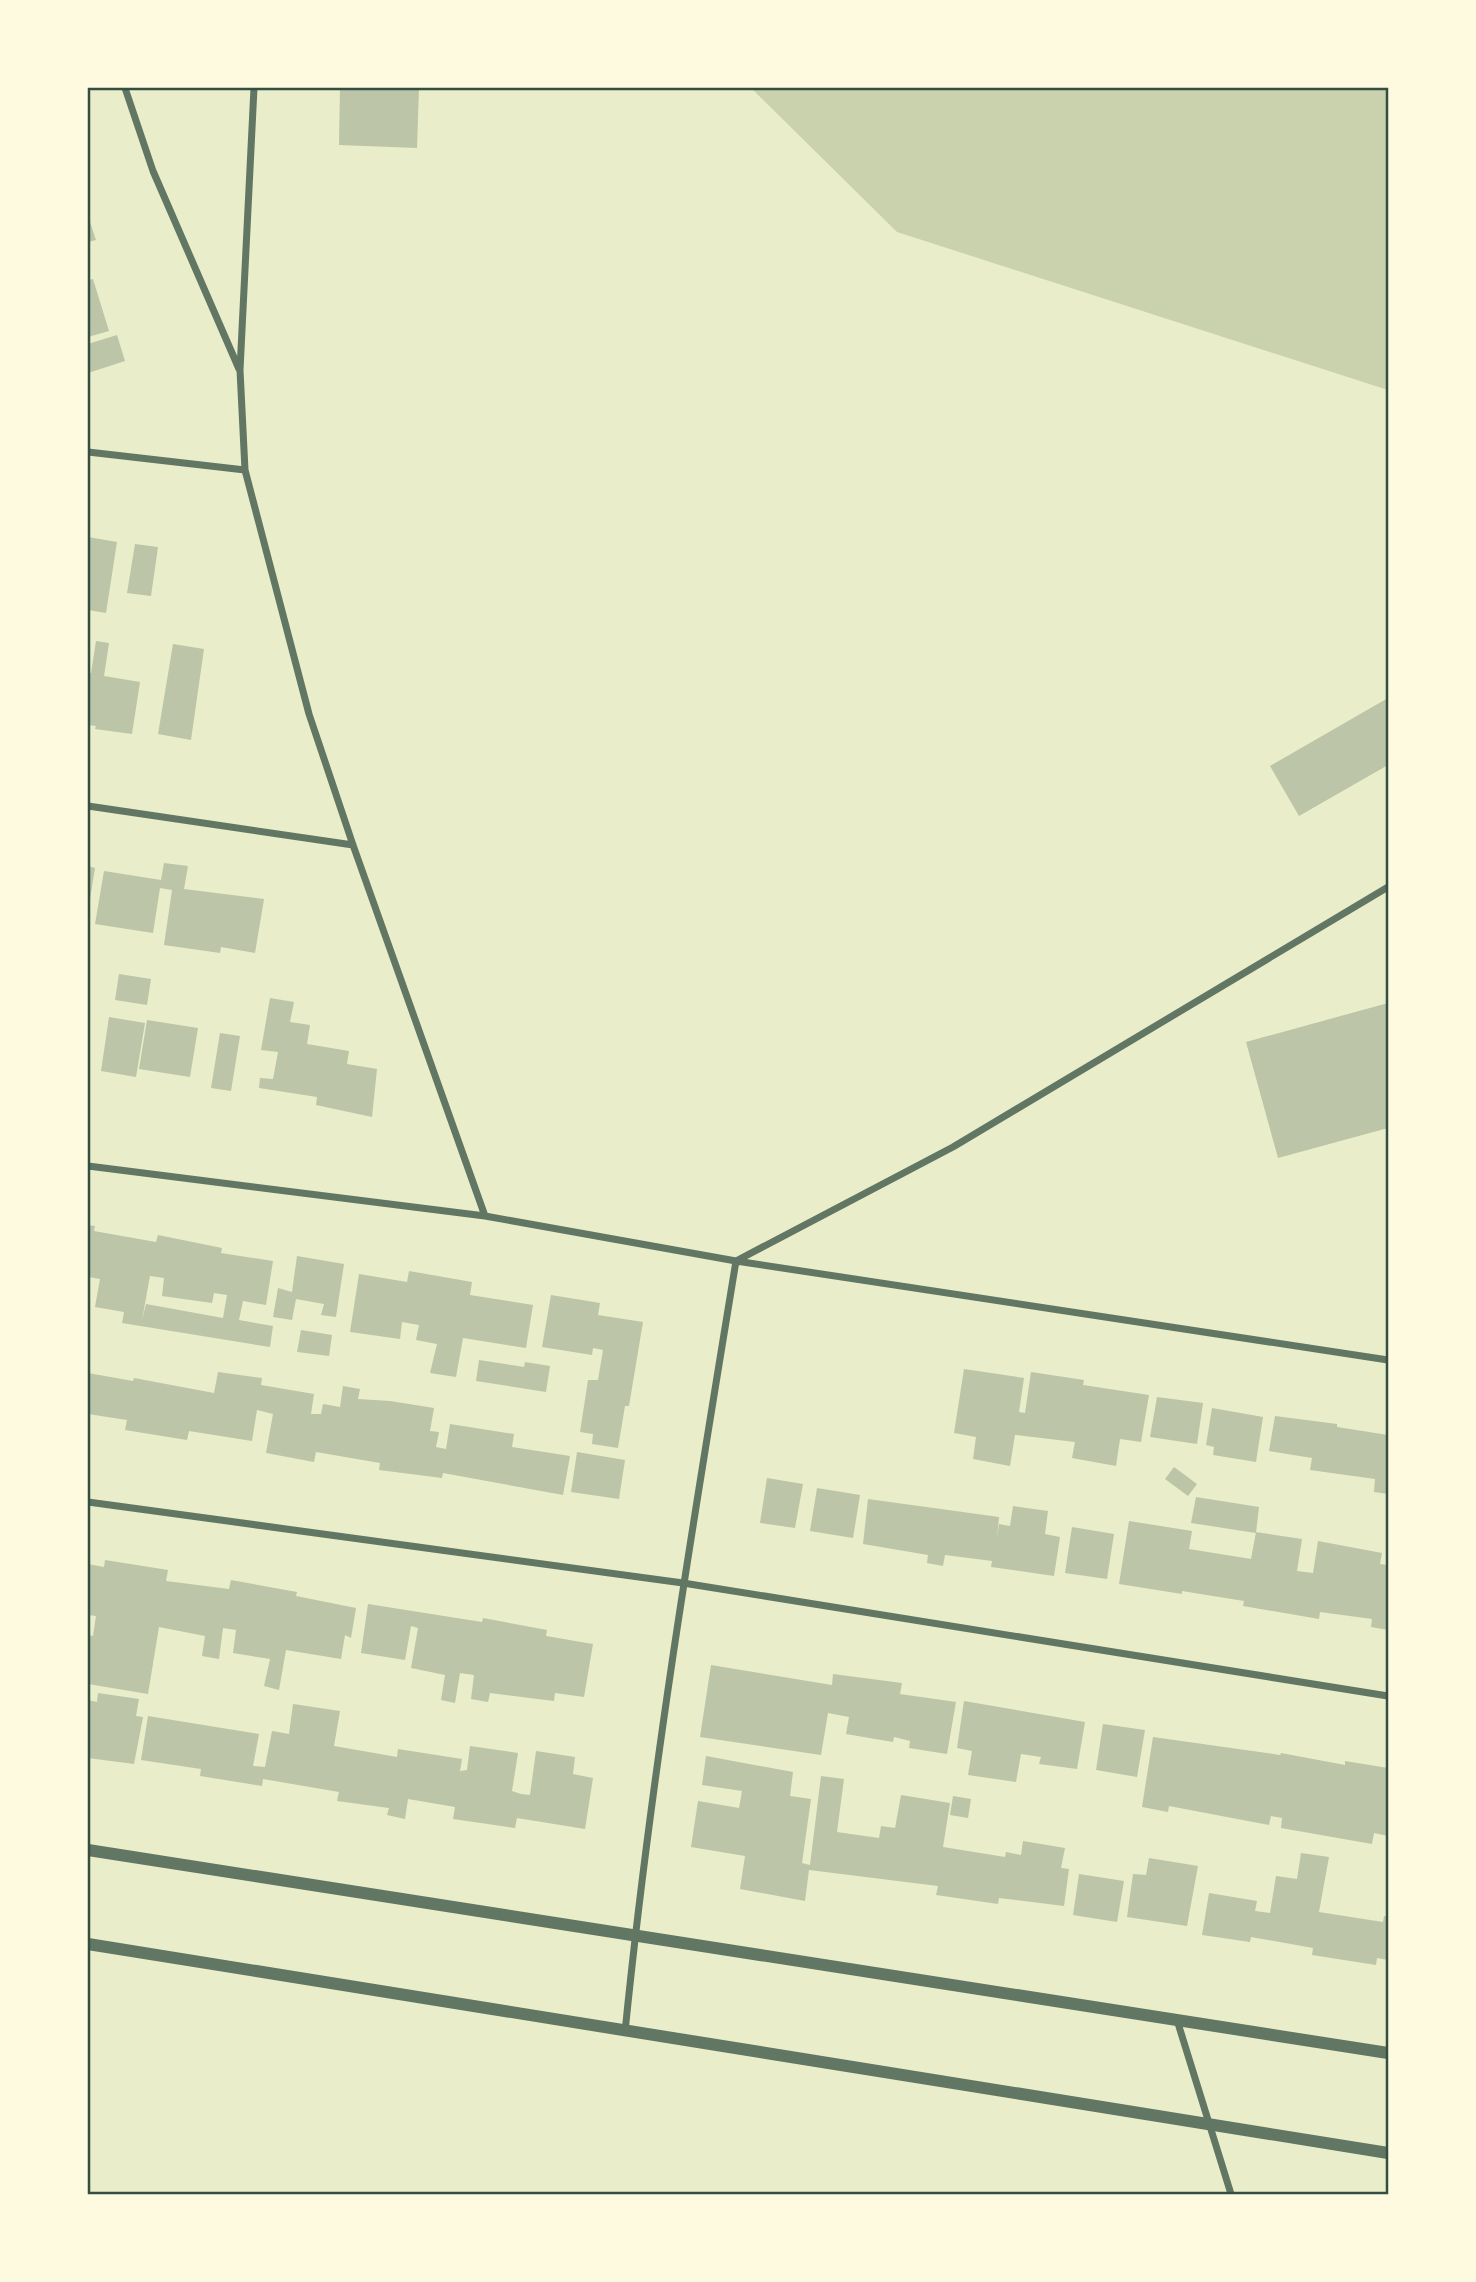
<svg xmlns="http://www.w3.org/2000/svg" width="1476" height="2282" font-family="'PT Sans',sans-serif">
  <rect width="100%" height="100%" fill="#e9edc9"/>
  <path fill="#cad2ad" d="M751,88H1388V390L897,232Z"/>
  <path fill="#bcc5a7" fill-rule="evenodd" d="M340,88H419L417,148L339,145Z
    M88,216L96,240L88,242Z
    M93,279L109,331L88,337V280Z
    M117,335L125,361L88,373V344Z
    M88,537L117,542L106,613L88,610Z
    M135,544L158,547L151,596L127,593Z
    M96,641L109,643L104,676L140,682L132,734L95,729L96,726L88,725V672L91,673Z
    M173,644L204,649L191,740L158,734Z
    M1388,698V765L1299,816L1270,766Z
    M164,863L188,866L184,889L264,899L255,953L221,947L220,953L164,945L172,890L160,888L153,933L95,924L104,871L161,880Z
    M88,866L95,868L89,905L88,904Z
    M119,974L151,979L147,1005L115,1000Z
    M270,998L294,1002L290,1022L310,1025L307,1044L349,1051L347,1064L377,1069L372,1117L316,1105L317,1097L259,1088L260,1078L273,1079L278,1052L261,1050Z
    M1388,1003V1128L1278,1158L1246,1042Z
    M109,1017L145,1023L136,1077L101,1071Z
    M147,1020L198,1028L190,1077L139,1069Z
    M220,1033L240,1036L231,1091L211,1088Z
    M88,1225L95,1226L94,1231L156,1242L158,1235L222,1248L221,1253L273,1261L266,1305L243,1301L239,1320L273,1326L270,1347L122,1323L124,1312L95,1307L100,1279L88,1277ZM150,1276L164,1278L162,1296L212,1303L214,1293L227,1295L223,1318L146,1304L142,1320Z
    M297,1256L344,1264L336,1317L321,1315L324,1304L296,1299L292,1320L273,1317L278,1288L292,1292Z
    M409,1271L472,1282L470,1295L533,1305L526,1348L463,1338L456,1377L430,1373L437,1344L416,1340L419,1325L402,1322L400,1339L350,1332L359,1274L407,1282Z
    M551,1295L600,1303L598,1315L643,1322L629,1406H625L618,1448L592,1444L593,1434L580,1432L588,1380H598L603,1350L593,1348L592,1355L542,1347Z
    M301,1330L332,1335L329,1356L297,1352Z
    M479,1360L524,1367L525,1362L550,1366L546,1392L476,1381Z
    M964,1369L1024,1378L1019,1412L1025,1413L1031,1372L1084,1380L1083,1385L1149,1395L1141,1442L1120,1439L1116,1466L1072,1458L1075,1442L1015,1435L1010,1466L973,1459L976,1437L954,1433Z
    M218,1372L262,1378L261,1385L314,1394L311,1414H321L323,1404L340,1407L343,1386L360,1389L358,1399L390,1401L434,1408L430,1431L439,1432L436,1447L446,1449L450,1424L514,1434L512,1447L570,1456L563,1495L443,1473L442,1478L379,1470L380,1463L316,1452L314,1462L266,1453L273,1414L257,1410L252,1441L189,1431L187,1440L125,1430L127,1420L88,1414V1373L133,1381L134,1378L214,1393Z
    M1157,1397L1203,1403L1197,1444L1150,1437Z
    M1212,1408L1263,1417L1256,1462L1213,1455L1214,1447L1206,1445Z
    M1275,1416L1337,1424V1427L1388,1435V1494L1374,1492L1375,1479L1310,1470L1312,1458L1269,1451Z
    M577,1452L625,1460L619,1499L571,1492Z
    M1174,1467L1197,1484L1188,1496L1165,1479Z
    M767,1478L803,1484L795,1528L760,1523Z
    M817,1488L860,1495L853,1538L810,1531Z
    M1196,1497L1259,1507L1256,1533L1191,1523Z
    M868,1499L999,1517L997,1539L999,1524L1010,1526L1013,1506L1048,1511L1045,1534L1060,1537L1054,1576L991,1567L992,1561L945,1555L943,1566L927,1563L928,1555L863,1544Z
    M1129,1521L1192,1531L1189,1549L1251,1559L1256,1532L1302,1539L1297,1571L1313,1573L1318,1541L1382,1553L1380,1564L1388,1565V1630L1371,1627L1372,1619L1320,1612L1319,1619L1243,1606L1244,1601L1182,1591V1594L1119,1584Z
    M1072,1527L1114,1534L1107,1579L1065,1573Z
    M105,1560L168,1570L166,1581L229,1589L231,1580L297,1592L296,1596L356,1608L351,1638L345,1635L341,1659L286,1650L279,1690L264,1686L270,1659L233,1653L236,1630L223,1628L219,1659L202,1656L205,1636L159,1627L148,1694L88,1684L90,1659L88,1658V1635L93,1636L96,1616L88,1615V1564L104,1567Z
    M368,1604L482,1622L483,1618L547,1630L546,1636L593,1644L584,1697L555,1693L554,1701L490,1693L488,1702L471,1699L474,1675L460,1673L455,1703L441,1700L445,1675L411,1668L418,1628L411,1626L405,1660L361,1653Z
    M711,1665L832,1685L833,1674L902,1683L900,1694L956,1702L947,1754L909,1748L910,1741L894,1737L893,1742L846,1734L849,1717L828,1713L821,1755L700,1737Z
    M98,1693L139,1699L136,1716L143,1717L134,1764L88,1758V1700L97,1702Z
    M964,1701L1085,1722L1077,1769L1039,1764L1041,1757L1021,1754L1016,1782L968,1775L972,1751L957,1748Z
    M293,1704L340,1711L334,1746L397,1757L398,1749L462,1759L460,1771L467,1770L470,1746L518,1753L512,1791L521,1794L530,1795L536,1751L575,1757L573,1774L593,1778L585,1829L517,1818L515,1828L453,1819L455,1807L408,1799L405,1819L387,1815L389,1808L337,1801L339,1792L263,1779L262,1786L200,1776L201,1769L141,1760L148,1716L259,1734L253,1766L265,1767L272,1731L289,1734Z
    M1103,1724L1145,1730L1137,1777L1096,1770Z
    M1153,1737L1280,1755L1281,1753L1345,1765V1761L1388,1768V1836L1374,1833L1372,1844L1281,1828L1282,1818L1271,1816L1269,1825L1169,1806L1168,1812L1142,1807Z
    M706,1756L793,1772L790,1796L811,1799L802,1863L810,1865L821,1776L844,1779L837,1832L879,1838L881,1826L895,1828L901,1795L950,1803L943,1847L1005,1857L1006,1852L1021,1855L1023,1841L1065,1848L1061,1868L1069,1869L1064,1906L999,1898L998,1904L936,1895L938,1886L809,1870L805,1901L740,1889L745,1856L691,1847L698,1801L739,1808L742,1791L702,1785Z
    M953,1796L971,1799L968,1818L950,1815Z
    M1301,1853L1329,1857L1319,1912L1383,1922L1384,1916L1388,1917V1960L1377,1958L1376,1965L1312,1955L1313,1948L1251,1937L1250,1942L1202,1935L1209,1893L1257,1901L1255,1911L1270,1913L1276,1876L1297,1879Z
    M1149,1858L1198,1866L1187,1926L1127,1917L1133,1874L1146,1875Z
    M1079,1874L1124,1881L1117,1922L1073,1915Z"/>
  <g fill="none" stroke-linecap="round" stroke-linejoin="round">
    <path stroke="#617663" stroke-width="7" d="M125,88L153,171L239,369
      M254,88L240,370L245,470L309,714L353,845L485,1216
      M88,452L245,470
      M88,806L353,845
      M88,1166L485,1216L736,1261L1388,1360
      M736,1261L953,1147L1388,887
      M88,1502L683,1583L1388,1696
      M1177,2020L1231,2194
      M625,2032C651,1774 694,1517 736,1261"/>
    <path stroke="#617663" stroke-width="12" d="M88,1850L1388,2053
      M88,1944L1388,2153"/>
  </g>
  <rect width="1476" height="2282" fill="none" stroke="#fefae0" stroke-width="178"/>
  <rect x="89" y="89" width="1298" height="2104" fill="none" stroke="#344e41" stroke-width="2.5"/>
</svg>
